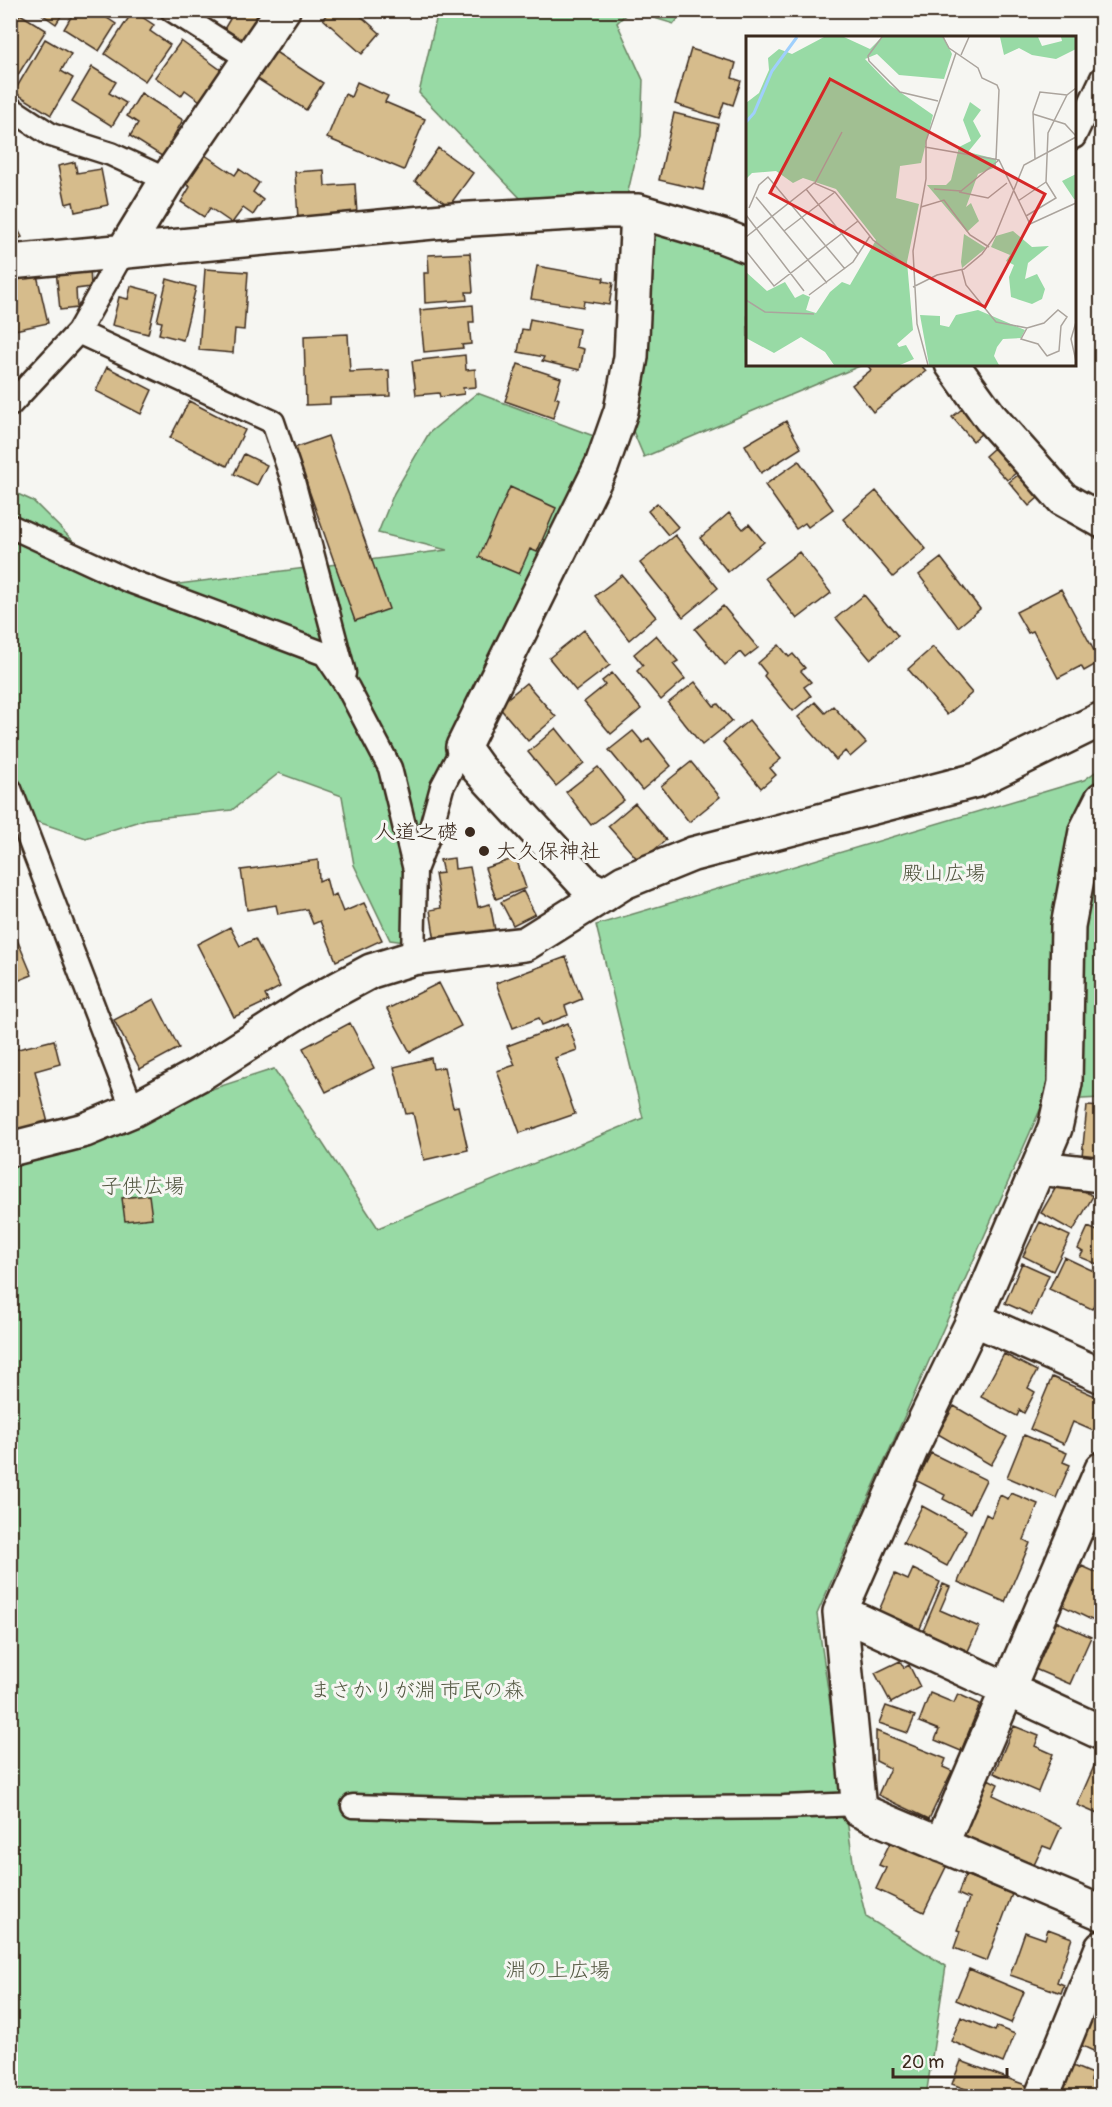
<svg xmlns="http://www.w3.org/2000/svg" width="1112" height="2107" font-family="Pangolin,'Klee One',sans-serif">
  <rect width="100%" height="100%" fill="#f6f6f2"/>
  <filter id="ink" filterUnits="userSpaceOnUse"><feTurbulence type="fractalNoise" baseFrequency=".0167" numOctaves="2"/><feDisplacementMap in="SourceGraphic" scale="12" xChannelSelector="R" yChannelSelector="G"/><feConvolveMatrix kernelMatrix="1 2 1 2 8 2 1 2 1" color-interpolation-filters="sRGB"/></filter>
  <g filter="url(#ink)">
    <path fill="#98daa5" stroke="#6a8262" stroke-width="1.5" d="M438,11H629L617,23L643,80L641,136L627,196L591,193L524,202L419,93Z
      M631,11H684L674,24Z
      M654,231L747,256L748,364L862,365L644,457L630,424Z
      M477,393L610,442L415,870L413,943L390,940L354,865L342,796L279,773L232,810L146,819L86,838L35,821L11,841V491L33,501L124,591L447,550L378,533L394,493L429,433Z
      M1101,768V1098L1044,1101L817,1614L854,1868L866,1917L946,1966L926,2096H11V1149L85,1130L274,1069L378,1228L643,1118L596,925L1084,780Z"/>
    <path fill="#d6bc8c" stroke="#3b2a1e" stroke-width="1.5" d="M36,10H65L56,24Z
      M75,10H95L116,24L99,51L64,29Z
      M216,10H267L246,44L224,29L230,19Z
      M330,10H354L380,33L362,54L323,19Z
      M1076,10H1092L1089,17Z
      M133,11L154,25L150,31L170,45L145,81L105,54Z
      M20,14L46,30L11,86L10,29Z
      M45,39L71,54L61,71L73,78L51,115L14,92Z
      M181,41L225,73L203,103L185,90L181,96L155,77Z
      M691,49L736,63L732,78L741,81L733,105L724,102L719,118L675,104Z
      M274,51L323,83L306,110L256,78Z
      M92,67L116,82L109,93L126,103L112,126L72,101Z
      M357,82L388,96L385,102L425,119L404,170L327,138L345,94L351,97Z
      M141,93L183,120L169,144L176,149L168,160L130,136L138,123L127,116Z
      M674,113L718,124L703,190L659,180Z
      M438,148L473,173L449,206L415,181Z
      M205,155L235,175L239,169L259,183L253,192L263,200L253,215L243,208L232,223L210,208L204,217L181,202L190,187L186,184Z
      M75,162L77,173L101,169L108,205L75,212L73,202L66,204L58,166Z
      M324,170L325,186L355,184L357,214L298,218L295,172Z
      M10,214L22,237L10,242Z
      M470,253L473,292H466L467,300L425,303L424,273H429L428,255Z
      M537,266L604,278L603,281L613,283L609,305L584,301L583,307L531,299Z
      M90,267L91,287L76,289L77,308L60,310L56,270Z
      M205,269L248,272L244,330L235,329L233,353L199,350Z
      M37,275L48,323L10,331V312H13L10,299V281Z
      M167,279L196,287L183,340L159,334L162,322L157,321Z
      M131,286L158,293L148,334L112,325L119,297L128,299Z
      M473,305L474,322H469L471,344L462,345L463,348L424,352L420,310Z
      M530,319L579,329L576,347L584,349L580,370L542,361L544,357L518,352L522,329L528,330Z
      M348,334L350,372L389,370L390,396L330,398V404L306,405L304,336Z
      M465,355L466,370L475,369L476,387L463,388L464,394L440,397L439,393L416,395L412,361Z
      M518,364L561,378L555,397L559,399L553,418L505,401Z
      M867,364H920L926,371L873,412L852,385L871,370Z
      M107,367L152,390L141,414L96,391Z
      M189,401L245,430L227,466L170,438Z
      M962,409L982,433L973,441L952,417Z
      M786,421L801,448L761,473L745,445Z
      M328,436L389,609L355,621L294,448Z
      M994,448L1016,473L1007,480L985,456Z
      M244,454L267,465L257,485L234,474Z
      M799,461L833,509L808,527L805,523L796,529L765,485Z
      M1018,475L1038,498L1029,506L1009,482Z
      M510,487L556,508L537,552L530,549L519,574L479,557Z
      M876,491L926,549L893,577L843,519Z
      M657,503L678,527L668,535L648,511Z
      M729,513L743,529L749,524L764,542L728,572L700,538Z
      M675,535L718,588L683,617L640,563Z
      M799,552L831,593L797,619L765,578Z
      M941,558L980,609L958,627L919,575Z
      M622,575L656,617L629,640L595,596Z
      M1061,589L1100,662L1084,671L1081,666L1058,678L1033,631L1028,633L1016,612Z
      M864,595L898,636L870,659L836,618Z
      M723,606L758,648L745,658L740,652L725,665L695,629Z
      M584,630L610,665L576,691L549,658Z
      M656,635L678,661L673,664L685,679L661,700L637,671L643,665L634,654Z
      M779,645L789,657L793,654L805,668L801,671L811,682L804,687L811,696L793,711L764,676L766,673L758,663Z
      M933,647L972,693L947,715L908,669Z
      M612,673L641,709L611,734L584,702L605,685L602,681Z
      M695,682L714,706L718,704L732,721L702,745L668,703Z
      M526,683L556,717L528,741L498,706Z
      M815,702L825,713L833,706L866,743L850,757L845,751L836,760L798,717Z
      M749,720L781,759L770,768L776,775L761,788L723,742Z
      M556,728L584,763L556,786L528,752Z
      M633,731L643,743L649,738L671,766L642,790L609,750Z
      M691,762L720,797L689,822L661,786Z
      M598,767L624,800L591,825L566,792Z
      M635,803L666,840L640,862L608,826Z
      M454,858L455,869L470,867L478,907L490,904L495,930L435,941L430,910L441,908L435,874L443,873L440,860Z
      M516,858L526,888L496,899L485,868Z
      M318,860L319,881L326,878L331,897L336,894L343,912L364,903L382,940L336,961L320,921L313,924L307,909L278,914L276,905L247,910L241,870Z
      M523,891L535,914L513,925L501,902Z
      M230,927L240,946L255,939L280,987L265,995L268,1001L234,1017L197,944Z
      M16,937L32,975L10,984V939Z
      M566,957L582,999L565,1006L568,1015L542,1025L539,1018L513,1028L496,983Z
      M439,983L461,1026L410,1052L387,1009Z
      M154,999L179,1048L140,1069L114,1020Z
      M350,1023L374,1068L326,1092L303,1048Z
      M568,1023L577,1050L555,1058L575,1114L520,1133L497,1071L515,1065L507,1046Z
      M54,1040L60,1064L35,1071L48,1123L10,1132V1051Z
      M431,1058L433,1069L444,1067L453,1107L458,1106L468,1150L424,1160L413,1113L406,1114L394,1067Z
      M1087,1106L1102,1107V1157L1082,1156Z
      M1059,1182L1071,1190L1074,1185L1093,1196L1073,1231L1041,1213Z
      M149,1195L152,1218L125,1221L122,1198Z
      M1040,1222L1070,1236L1053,1271L1023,1256Z
      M1088,1227L1102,1233V1266L1080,1257L1083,1252L1078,1249Z
      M1064,1257L1102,1275V1288L1092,1309L1049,1289Z
      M1022,1263L1049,1275L1032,1315L1005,1303Z
      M1102,1323V1344L1094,1342Z
      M1004,1354L1037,1371L1028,1388L1035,1392L1024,1413L1020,1410L1017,1416L981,1397Z
      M1052,1377L1102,1399V1424L1098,1433L1073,1422L1064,1444L1030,1429Z
      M954,1406L1007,1437L991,1465L938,1434Z
      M1024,1435L1067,1453L1063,1462L1070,1465L1056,1498L1007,1477Z
      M931,1453L986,1480L970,1513L943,1499L945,1495L917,1481Z
      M1011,1493L1038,1504L1024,1540L1030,1543L1005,1602L958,1582L986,1514L991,1517L1000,1495L1008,1499Z
      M922,1506L966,1530L947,1566L903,1543Z
      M1102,1517V1543L1092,1539Z
      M1082,1566L1102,1575V1625L1063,1606Z
      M913,1569L940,1582L918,1633L877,1615L895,1574L908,1580Z
      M943,1584L950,1587L940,1610L979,1627L968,1651L923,1631Z
      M1051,1619L1091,1637L1070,1684L1030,1667Z
      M900,1661L904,1668L909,1665L920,1687L891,1703L875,1673Z
      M930,1693L954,1703L958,1694L980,1704L961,1751L935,1740L939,1730L919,1722Z
      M886,1706L915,1716L908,1733L879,1723Z
      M1014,1726L1039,1736L1035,1746L1053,1754L1038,1792L994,1773Z
      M876,1731L946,1759L943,1767L952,1771L929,1819L878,1795L890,1768L876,1761Z
      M1095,1764L1102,1767V1816L1077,1805Z
      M988,1779L998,1784L993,1795L1061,1827L1051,1849L1043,1846L1033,1867L962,1834Z
      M892,1839L947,1865L924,1912L876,1889L886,1868L879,1865Z
      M965,1875L1012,1894L987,1961L954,1948L960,1931L957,1930L969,1899L958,1894Z
      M1048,1929L1072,1938L1057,1982L1064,1985L1061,1993L1010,1975L1025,1932L1045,1939Z
      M969,1969L1024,1992L1011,2023L956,2000Z
      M1098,1996L1102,1997V2055L1076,2043Z
      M961,2017L995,2031L997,2027L1015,2034L1003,2063L951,2041Z
      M961,2061L1028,2086L1025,2095L1012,2090L1009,2096H984L952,2084Z
      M1068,2064L1092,2074L1090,2080L1102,2085V2096H1055Z"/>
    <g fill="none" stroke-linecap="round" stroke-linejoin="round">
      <defs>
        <path id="service" d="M172,10L249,59
          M10,108L51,135L111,154L167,180
          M1074,137L1102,78
          M78,332L273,422L293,481L344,673
          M10,405L78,332L123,252
          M10,526L127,580L325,654L348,688L390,768L415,870
          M10,789L133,1110
          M413,958L415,870L429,835L442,787L463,747
          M353,1806L487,1810L784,1807L858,1804"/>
        <path id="minor" d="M123,252L167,180L283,10
          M10,262L454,220L605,211H638L722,236L748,246
          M952,364L990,417L1063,499L1102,521
          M1102,799L1086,831L1068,926L1065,1083L1055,1128L974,1319L913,1445L840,1612L859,1810L1102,1913
          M604,895L587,886L478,768L463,747L602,465L621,411L631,357L638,211
          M10,1149L85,1130L133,1110L200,1074L308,1005L371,971L413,958L525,944L624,882L693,854L977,780L1102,719
          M1039,1168L1102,1175
          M974,1319L1102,1376
          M840,1612L1102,1733
          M941,1845L1102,1469
          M1042,2096L1102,1948"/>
      </defs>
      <use href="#service" stroke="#3b2a1e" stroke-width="27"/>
      <use href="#minor" stroke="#3b2a1e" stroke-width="38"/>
      <use href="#service" stroke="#f6f6f2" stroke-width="22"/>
      <use href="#minor" stroke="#f6f6f2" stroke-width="33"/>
    </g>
  </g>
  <g fill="#3b2a1e" stroke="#f6f6f2" stroke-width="2">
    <circle cx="470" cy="832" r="6"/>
    <circle cx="484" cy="851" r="6"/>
  </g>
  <g text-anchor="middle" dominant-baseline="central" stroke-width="6" stroke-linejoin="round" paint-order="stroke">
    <g font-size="21" fill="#3b2a1e" stroke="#f6f6f2" text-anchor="end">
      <text x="458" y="832">人道之礎</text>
      <text x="496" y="851" text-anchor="start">大久保神社</text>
    </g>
    <g font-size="21" fill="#525640" stroke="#f6f6f2">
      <text x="944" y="873">殿山広場</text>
      <text x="143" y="1186">子供広場</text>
      <text x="417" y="1690">まさかりが淵 市民の森</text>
      <text x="558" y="1970">淵の上広場</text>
    </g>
  </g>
  <g transform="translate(746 36)">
    <rect width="330" height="330" fill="#f6f6f2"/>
    <path d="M78,1H98L124,13L136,1H198L206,18L198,43L153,39L131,18L119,23L144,49L187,79L175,127L154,130L150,162L173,168L161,226L167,294L151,308L153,311L160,309L168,323L154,329H88L79,316L55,301L28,317L0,302V236L21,255L39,246L49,262L57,258L64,261L60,274L70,277L84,256L96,246L104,249L130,204L90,153L57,142L47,147L30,135L6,137L0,143V67L13,57L23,34L22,22L33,13L46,18ZM254,1H292L296,10L316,5L315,1H330V13L310,23L286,19L273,12L258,19ZM224,66L235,74L227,85L235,100L222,116L250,123V131L232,138L220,171L225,167L233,185L221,196L181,149H200L205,144L213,111L225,105L217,84ZM330,138V163H328L316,145ZM267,195L286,211L303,210L282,227L279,243L291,238L299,253L296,263L286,268L265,261L263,241L268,229L260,225L264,219L245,211L250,200ZM218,198L240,212L216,232L215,226ZM232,274L279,294L275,302L257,303L251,311L248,320L253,329H183L174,279L194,280V289L203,291L210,279Z" fill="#98daa5"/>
    <path fill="none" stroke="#9fcffc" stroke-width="3" d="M0,86L8,77L26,35L51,1"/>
    <path fill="none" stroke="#aba49d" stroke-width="1.5" d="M136,1L122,20L123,25L154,56L192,65M197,1L203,12L232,32L236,42L251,49L253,54L250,123M215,19L223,1M287,78L319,88L330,100M179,111L253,124L284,188L330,167M289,123L287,76L294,56L321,59M69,147L96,96M60,153L112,218M188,153L215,155L253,124M213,156L242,162L261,147M10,161L81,247M272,165L300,146M175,171L198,164L224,199L243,211M3,172L13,149L22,141L99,233M0,179L58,255M280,180L310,162L300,146L302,97L321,59L330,52M38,195L89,156M0,201L68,147L89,156L127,204L166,234M0,215L28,250L112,185M216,234L220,249L250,286L281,292L298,287L312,274L321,281L315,290L313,315L301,320M167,251L191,239L218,233L236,218L249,200L278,129L330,101M63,259L107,226L124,200M0,264L19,276L68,278M330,286L325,303L330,325M281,292L275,303L292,308L301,320M182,329L171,288L167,215L180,143V105L210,17"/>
    <path fill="#d62828" fill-opacity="0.15" stroke="#d62828" stroke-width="3" d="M84,43L299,158L239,271L24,157Z"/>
    <rect width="330" height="330" fill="none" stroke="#3b2a1e" stroke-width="3"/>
  </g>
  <rect width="1112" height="2107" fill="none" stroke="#f6f6f2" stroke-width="36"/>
  <rect x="18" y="18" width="1076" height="2071" fill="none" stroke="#3b2a1e" stroke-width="2" filter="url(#ink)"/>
  <path d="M893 2068v9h114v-9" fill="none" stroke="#3b2a1e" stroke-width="3"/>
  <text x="902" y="2068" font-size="18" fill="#3b2a1e" stroke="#f6f6f2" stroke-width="4.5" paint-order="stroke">20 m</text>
</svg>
